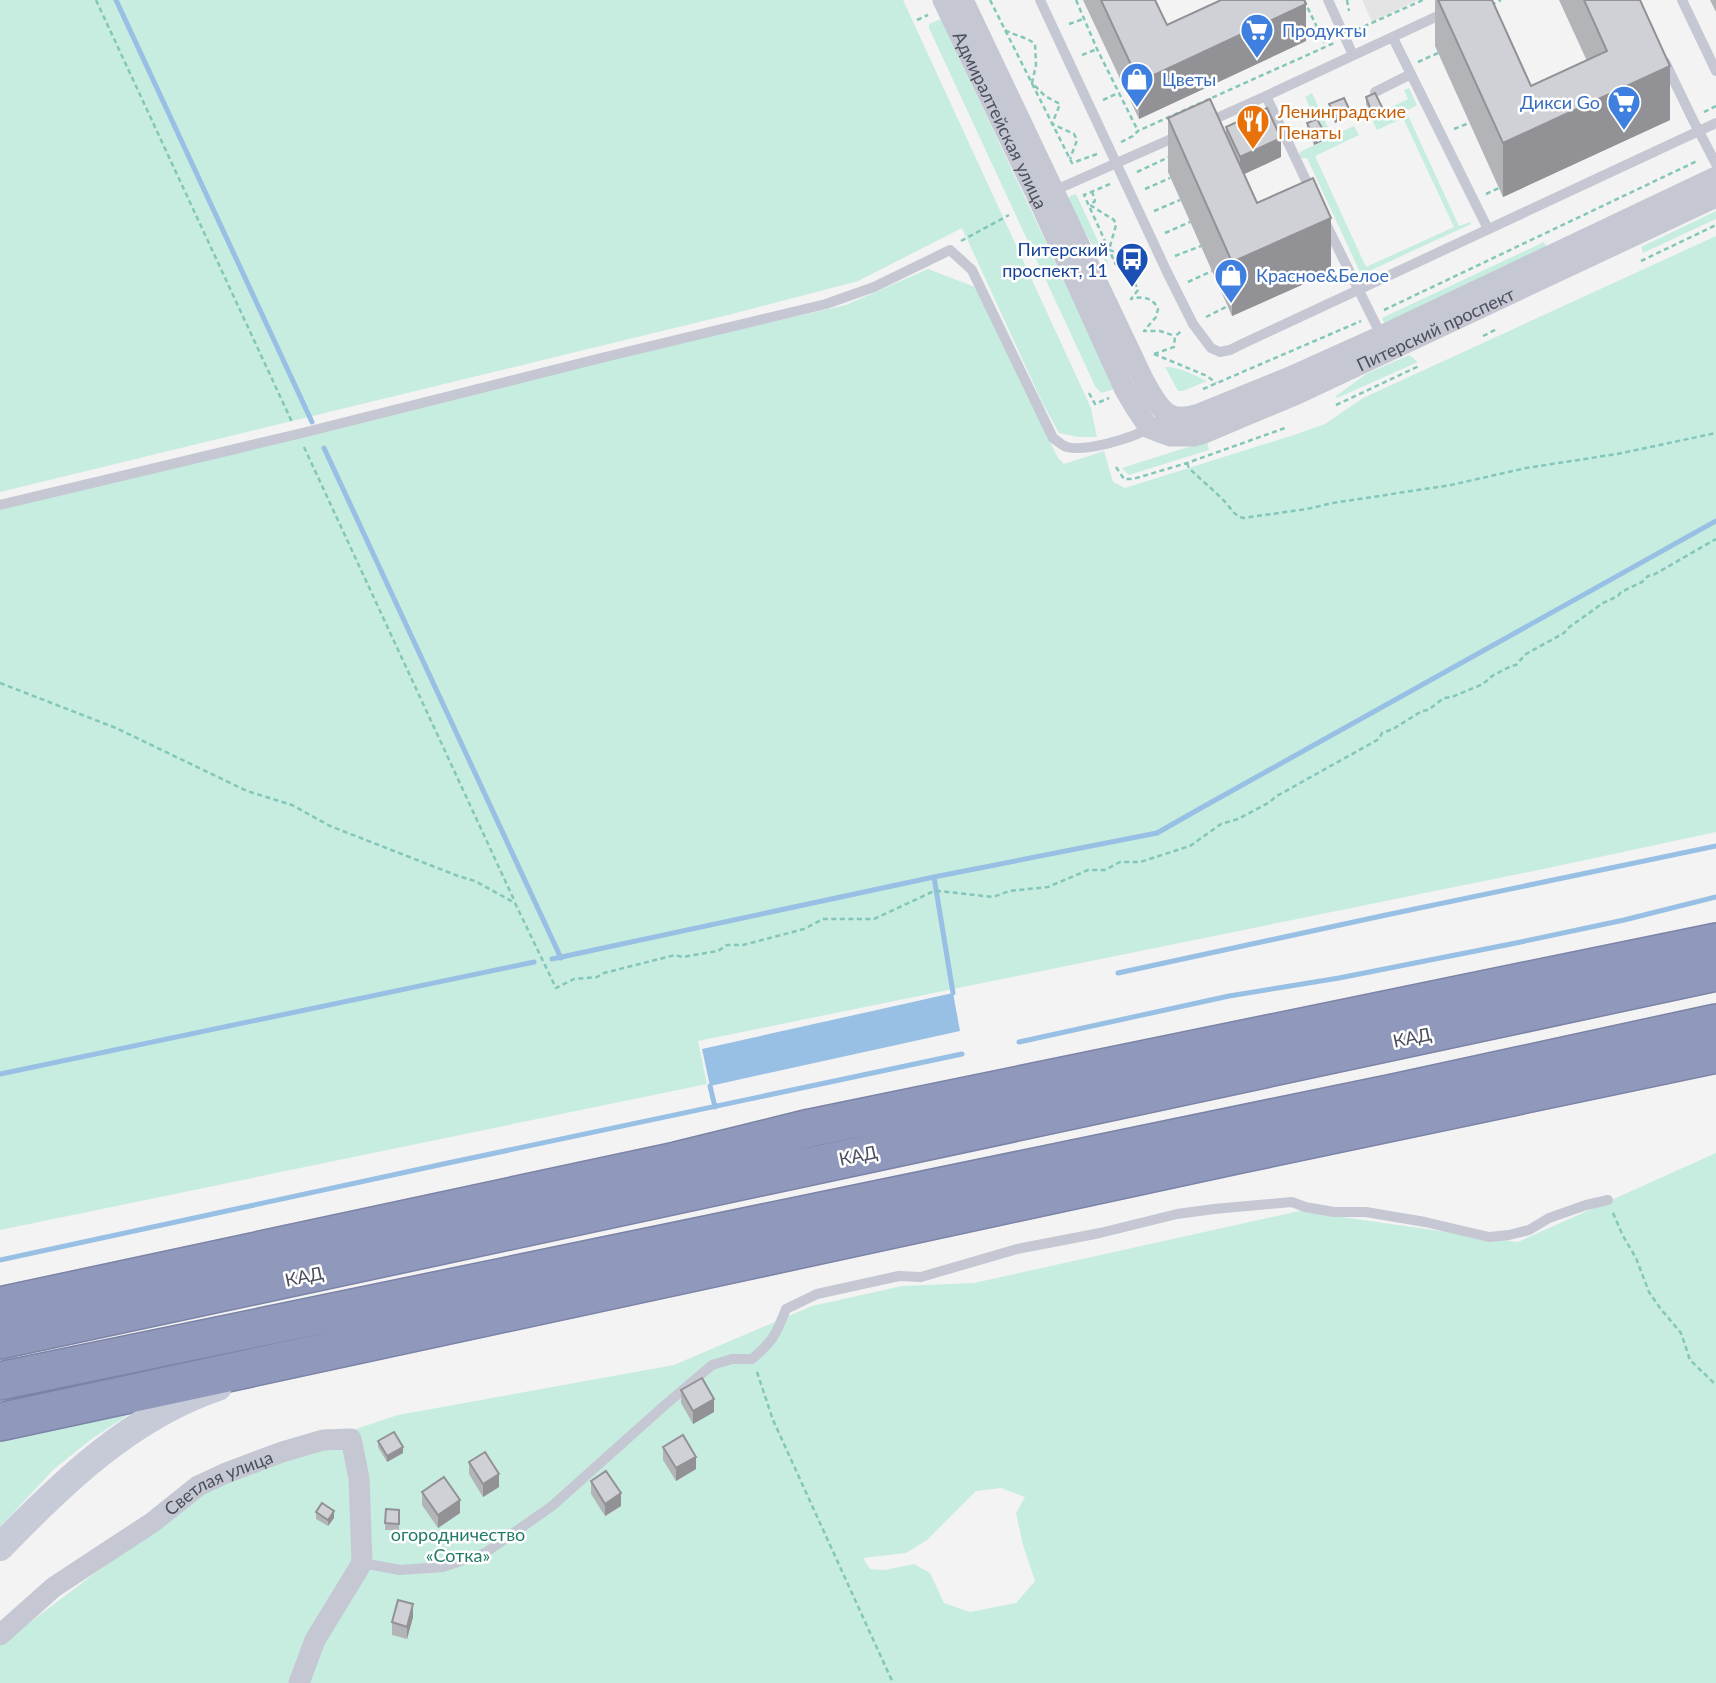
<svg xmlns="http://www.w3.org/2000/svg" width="1716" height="1683" font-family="Lato,sans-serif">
  <rect width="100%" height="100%" fill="#f4f3f3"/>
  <path fill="#e5e4e4" d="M1362,0H1418L1372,22Z"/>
  <path fill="#c7ece0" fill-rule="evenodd" d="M0,0H903L1091,408L1097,437H1078L1059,433L1042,402L962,228L858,281L732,314L0,492Z
    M941,19L1115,389L1101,393L1095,386L929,28V24Z
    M1409,88L1417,105L1406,111L1459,226L1470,222L1471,224L1356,277L1352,276L1360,272L1307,158H1302L1300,157V152L1325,140L1305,97L1312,93L1332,136L1354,126L1359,135L1315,156L1366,267L1454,227L1403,118L1377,130L1371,117L1408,99L1404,90Z
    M1076,194L1110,267L1090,241L1067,200L1070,196Z
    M1716,211V219L1643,253L1641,247Z
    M1716,236V832L1548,868L698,1041L707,1084L0,1230V508L644,351L846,305L928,269L975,287L1058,458L1064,464L1104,451L1113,482L1125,488L1297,434L1325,424L1363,398Z
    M1544,242L1547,248L1385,325L1382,318Z
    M1409,355L1418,362L1337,398L1336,396L1366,374Z
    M1165,367C1180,367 1194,375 1207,381L1183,391H1178Z
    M1207,441L1209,450L1129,475L1122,468Z
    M1716,1153V1683H0V1645L197,1496L323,1440L398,1415L674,1365L812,1306L902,1286L974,1283L1299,1211L1518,1242ZM1001,1488L1025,1497L1016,1513L1023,1545L1035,1581L1016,1603L970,1612L944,1603L930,1573L914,1564L885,1570L870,1569L863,1558L906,1553L927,1540L976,1491Z
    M157,1396L93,1438L54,1469L0,1527V1428Z"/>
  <path fill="#98bfe4" d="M953,993L960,1031L710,1086L702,1049Z"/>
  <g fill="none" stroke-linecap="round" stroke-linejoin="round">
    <path stroke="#98bfe4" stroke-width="5" d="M116,0L312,422
      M324,448L561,958
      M934,877L953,993
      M552,959L934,877L1157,833L1201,808L1716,521
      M1118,973L1386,915L1716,846
      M1019,1042L1229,996L1339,978L1516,943L1624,920L1716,897
      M0,1074L534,962
      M710,1086L715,1107
      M0,1260L448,1163L962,1054"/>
    <defs>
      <path id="highway" d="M0,1306L676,1161L810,1128L1716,942
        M0,1340L1716,972
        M0,1381L1393,1093L1716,1023
        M0,1422L1241,1154L1716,1054"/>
    </defs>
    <use href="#highway" stroke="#7b83a7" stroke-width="40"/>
    <path stroke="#82c7b9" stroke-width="2.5" stroke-dasharray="5 3.5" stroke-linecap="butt" d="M96,0L292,422
      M990,0L1072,163L1097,154
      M1076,0L1097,49L1138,131
      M1304,0L1326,46
      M1347,0L1349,11
      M1491,5L1501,0
      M917,20L928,15
      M1069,24L1083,19
      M1005,30C1015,36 1025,36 1035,44L1036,65L1032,83L1045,96L1060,104L1052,124L1074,134L1077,140L1070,159
      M1356,30L1423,0
      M1082,55L1097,49
      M1418,62L1438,53
      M1103,100L1118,93
      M1704,112L1716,106
      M1454,129L1469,123
      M1121,142L1133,136L1138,131L1334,43
      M1137,172L1169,157
      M1110,184L1084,195L1116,265
      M1145,189L1170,178
      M1092,191L1095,201L1090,205L1114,220L1116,225L1109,250L1130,256L1132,259C1131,264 1127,273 1130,278C1133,284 1137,284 1138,290L1131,299C1142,296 1153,297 1158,309L1156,317L1144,331H1160L1175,336
      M1486,194L1499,188
      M1154,211L1180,200
      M1165,233L1190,222
      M961,241L1009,215
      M1175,256L1201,246
      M1641,261L1716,225
      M1188,282L1212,271
      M1384,310L1697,161
      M1206,317L1228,306
      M1483,336L1497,329
      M1154,354L1207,376L1216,383
      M1154,354L1174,347L1175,336L1183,330
      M1203,389L1361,321
      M1089,393L1095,404L1109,398
      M1336,405L1419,366
      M304,447L515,902
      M1187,463L1189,468C1201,480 1215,491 1226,503C1232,510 1234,515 1243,518L1307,509L1333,503L1451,485L1526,468L1617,454L1716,433
      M1116,467L1124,479H1133L1187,463L1285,428
      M0,683L116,728L247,791L292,805L330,826L458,876L475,881L515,903L556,988L574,979L597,977L604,973L675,955L682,957L718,951L727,945H743L804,929L823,919H874L932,892L939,891L993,897L1009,891L1048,887L1088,870H1105L1120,862H1140L1190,846L1221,824L1238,819L1270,802L1275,797L1379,739L1382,733L1393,729L1422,711L1428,710L1444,698L1452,697L1483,684L1492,676L1511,666L1516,665L1526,654L1564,633L1568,628L1603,603L1618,596L1621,592L1642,582L1648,576L1655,574L1716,539
      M1613,1213L1623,1236L1636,1258L1649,1292L1660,1308L1681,1333L1690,1360L1716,1385
      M757,1372L773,1420L893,1683"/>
    <path stroke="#c5c8d2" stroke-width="10" d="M1040,0L1167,272L1193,324L1211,348L1220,352L1230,350L1240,345L1716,123
      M1328,0L1353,55
      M1682,0L1716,71
      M1393,38L1488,229
      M1665,62L1692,118L1716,164
      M1375,92L1411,74
      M1208,122L1266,96
      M1311,191L1266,96L1472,0
      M1051,192L1180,135
      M1325,222L1383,339
      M0,505L298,434L601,358L826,304L874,287L950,250L972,270L1053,438C1057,441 1063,446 1067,447C1086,452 1133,438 1149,428C1155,424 1161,418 1166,414
      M362,1563L400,1570L443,1567L485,1553L552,1506L665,1405L712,1365L732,1359H752C773,1341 776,1335 786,1309L817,1294L899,1276L921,1277L1017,1249L1100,1233L1177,1214L1214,1209L1292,1202L1305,1207L1334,1212H1366L1425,1222L1489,1237L1509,1235L1529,1230L1549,1218L1586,1205L1608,1200"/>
    <g stroke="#c5c8d2" stroke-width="21">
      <path id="s1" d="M943,0L1038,198L1125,390L1137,410L1149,428L1162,433L1171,436H1193L1204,433L1297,394L1716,197"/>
      <path d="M963,0L1144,381C1159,407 1166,425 1199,414L1290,377L1381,336L1716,177"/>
      <path id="s2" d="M0,1635L54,1587L153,1522L198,1486L226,1473L282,1452L323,1440L351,1439L359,1478L362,1563L315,1640L299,1683"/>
    </g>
    <path stroke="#c7cbd8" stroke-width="28" d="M0,1547C62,1483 131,1416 218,1387"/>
    <use href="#highway" stroke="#9098bb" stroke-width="37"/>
  </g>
  <path fill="#b3b4b8" d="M1083,0H1155L1167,25L1306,41L1139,119Z
    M1435,0H1492L1531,86L1587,61L1559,0H1640L1670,120L1503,197L1435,46Z
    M1710,0H1716V12Z
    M1366,97L1382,113L1371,117L1366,104Z
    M1329,104L1350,117L1335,123L1329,110Z
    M1168,118L1226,134V127L1281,157L1244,174L1257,203L1331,272L1232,316L1168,172Z
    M1307,123L1325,140L1314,145L1307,130Z
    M681,1390L714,1412L693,1424L681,1403Z
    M378,1441L403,1453L387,1462L378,1447Z
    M663,1447L696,1469L676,1481L663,1460Z
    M469,1462L499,1487L483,1497L469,1474Z
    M591,1481L621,1506L605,1516L591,1494Z
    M422,1492L460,1513L438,1528L422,1505Z
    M386,1509L399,1510V1530H385Z
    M316,1512L334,1518L328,1526L316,1519Z
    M413,1617L407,1639L392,1635V1622Z"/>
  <path fill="#929296" d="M1306,4V41L1139,119V82Z
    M1670,66V120L1503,197V143Z
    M1382,107V113L1371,117V110Z
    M1350,111V117L1335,123V117Z
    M1325,134V140L1314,145V139Z
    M1281,138V157L1240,176V157Z
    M1331,218V272L1232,316V262Z
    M714,1399V1412L693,1424V1411Z
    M403,1447V1453L387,1462V1456Z
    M696,1457V1469L676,1481V1468Z
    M499,1474V1487L483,1497V1484Z
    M621,1493V1506L605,1516V1504Z
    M460,1500V1513L438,1528V1515Z
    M334,1511V1518L328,1526V1520Z
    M413,1604V1617L407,1639V1627Z"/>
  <path fill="#d0d1d6" stroke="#929296" stroke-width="2" d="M1101,0H1155L1167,25L1221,0H1304L1306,4L1139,82Z
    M1438,0H1492L1531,86L1607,51L1584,0H1640L1670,66L1503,143Z
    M1375,93L1382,107L1371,110L1366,97Z
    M1344,98L1350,111L1335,117L1329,104Z
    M1210,99L1257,203L1313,178L1331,218L1232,262L1168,118Z
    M1267,108L1281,138L1240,157L1226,127Z
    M1317,119L1325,134L1314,139L1307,123Z
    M702,1378L714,1399L693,1411L681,1390Z
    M394,1432L403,1447L387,1456L378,1441Z
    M683,1435L696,1457L676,1468L663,1447Z
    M485,1452L499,1474L483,1484L469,1462Z
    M606,1471L621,1493L605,1504L591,1481Z
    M444,1477L460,1500L438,1515L422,1492Z
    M322,1503L334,1511L328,1520L316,1512Z
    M386,1509L399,1510V1524L385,1523Z
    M398,1600L413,1604L407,1627L392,1622Z"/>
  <defs>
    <symbol id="supermarket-pin" viewBox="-11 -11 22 30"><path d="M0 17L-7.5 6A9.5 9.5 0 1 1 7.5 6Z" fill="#3f7fe0" stroke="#fff"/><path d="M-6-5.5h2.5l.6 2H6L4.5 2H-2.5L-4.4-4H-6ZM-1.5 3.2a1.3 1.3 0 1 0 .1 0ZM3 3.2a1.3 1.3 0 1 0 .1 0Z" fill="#fff"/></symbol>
    <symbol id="shop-pin" viewBox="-11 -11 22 30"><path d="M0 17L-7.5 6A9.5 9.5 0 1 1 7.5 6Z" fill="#3f7fe0" stroke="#fff"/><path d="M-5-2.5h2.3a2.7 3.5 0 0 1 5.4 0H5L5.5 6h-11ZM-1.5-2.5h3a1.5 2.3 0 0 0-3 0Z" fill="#fff"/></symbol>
    <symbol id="restaurant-pin" viewBox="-11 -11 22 30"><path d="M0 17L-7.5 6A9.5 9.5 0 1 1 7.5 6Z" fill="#e8710a" stroke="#fff"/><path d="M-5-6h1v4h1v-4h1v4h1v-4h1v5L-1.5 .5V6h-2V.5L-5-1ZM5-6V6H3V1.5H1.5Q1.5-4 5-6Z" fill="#fff"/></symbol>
    <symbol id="bus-pin" viewBox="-11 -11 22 30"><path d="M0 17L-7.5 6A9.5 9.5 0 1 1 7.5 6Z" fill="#1a4fb4" stroke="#fff"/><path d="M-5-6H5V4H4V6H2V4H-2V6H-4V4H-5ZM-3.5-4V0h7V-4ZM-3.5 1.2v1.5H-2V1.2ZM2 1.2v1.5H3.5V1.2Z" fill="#fff"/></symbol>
  </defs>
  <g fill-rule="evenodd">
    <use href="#supermarket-pin" x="1238" y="11" width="38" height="52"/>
    <use href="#shop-pin" x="1118" y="60" width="38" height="52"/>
    <use href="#supermarket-pin" x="1605" y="83" width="38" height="52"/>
    <use href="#restaurant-pin" x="1234" y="102" width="38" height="52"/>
    <use href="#bus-pin" x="1113" y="240" width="38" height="52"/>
    <use href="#shop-pin" x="1212" y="256" width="38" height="52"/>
  </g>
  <g text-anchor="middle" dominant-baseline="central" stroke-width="5" stroke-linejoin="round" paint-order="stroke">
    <g font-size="18" fill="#366cbe" stroke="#fff" text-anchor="start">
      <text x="1282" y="30">Продукты</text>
      <text x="1162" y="79">Цветы</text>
      <text x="1600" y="102" text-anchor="end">Дикси Go</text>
      <text x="1256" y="275">Красное&amp;Белое</text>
    </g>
    <g font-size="18" fill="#c56008" stroke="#fff" text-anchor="start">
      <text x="1278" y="111">Ленинградские<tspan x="1278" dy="21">Пенаты</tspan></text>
    </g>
    <g font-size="18" fill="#4c505e" stroke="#fff">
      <text stroke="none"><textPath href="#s1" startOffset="133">Адмиралтейская улица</textPath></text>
      <text stroke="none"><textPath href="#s1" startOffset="786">Питерский проспект</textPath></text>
      <text transform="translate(1412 1037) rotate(-12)">КАД</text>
      <text transform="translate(858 1155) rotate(-12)">КАД</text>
      <text transform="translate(304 1276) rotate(-12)">КАД</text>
      <text stroke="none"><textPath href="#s2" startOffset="268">Светлая улица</textPath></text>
    </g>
    <g font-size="18" fill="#164399" stroke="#fff" text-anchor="end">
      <text x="1108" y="249">Питерский<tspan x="1108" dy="21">проспект, 11</tspan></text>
    </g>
    <g font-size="18" fill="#227a67" stroke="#fff">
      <text x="458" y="1534">огородничество<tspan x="458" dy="21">«Сотка»</tspan></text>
    </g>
  </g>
</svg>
